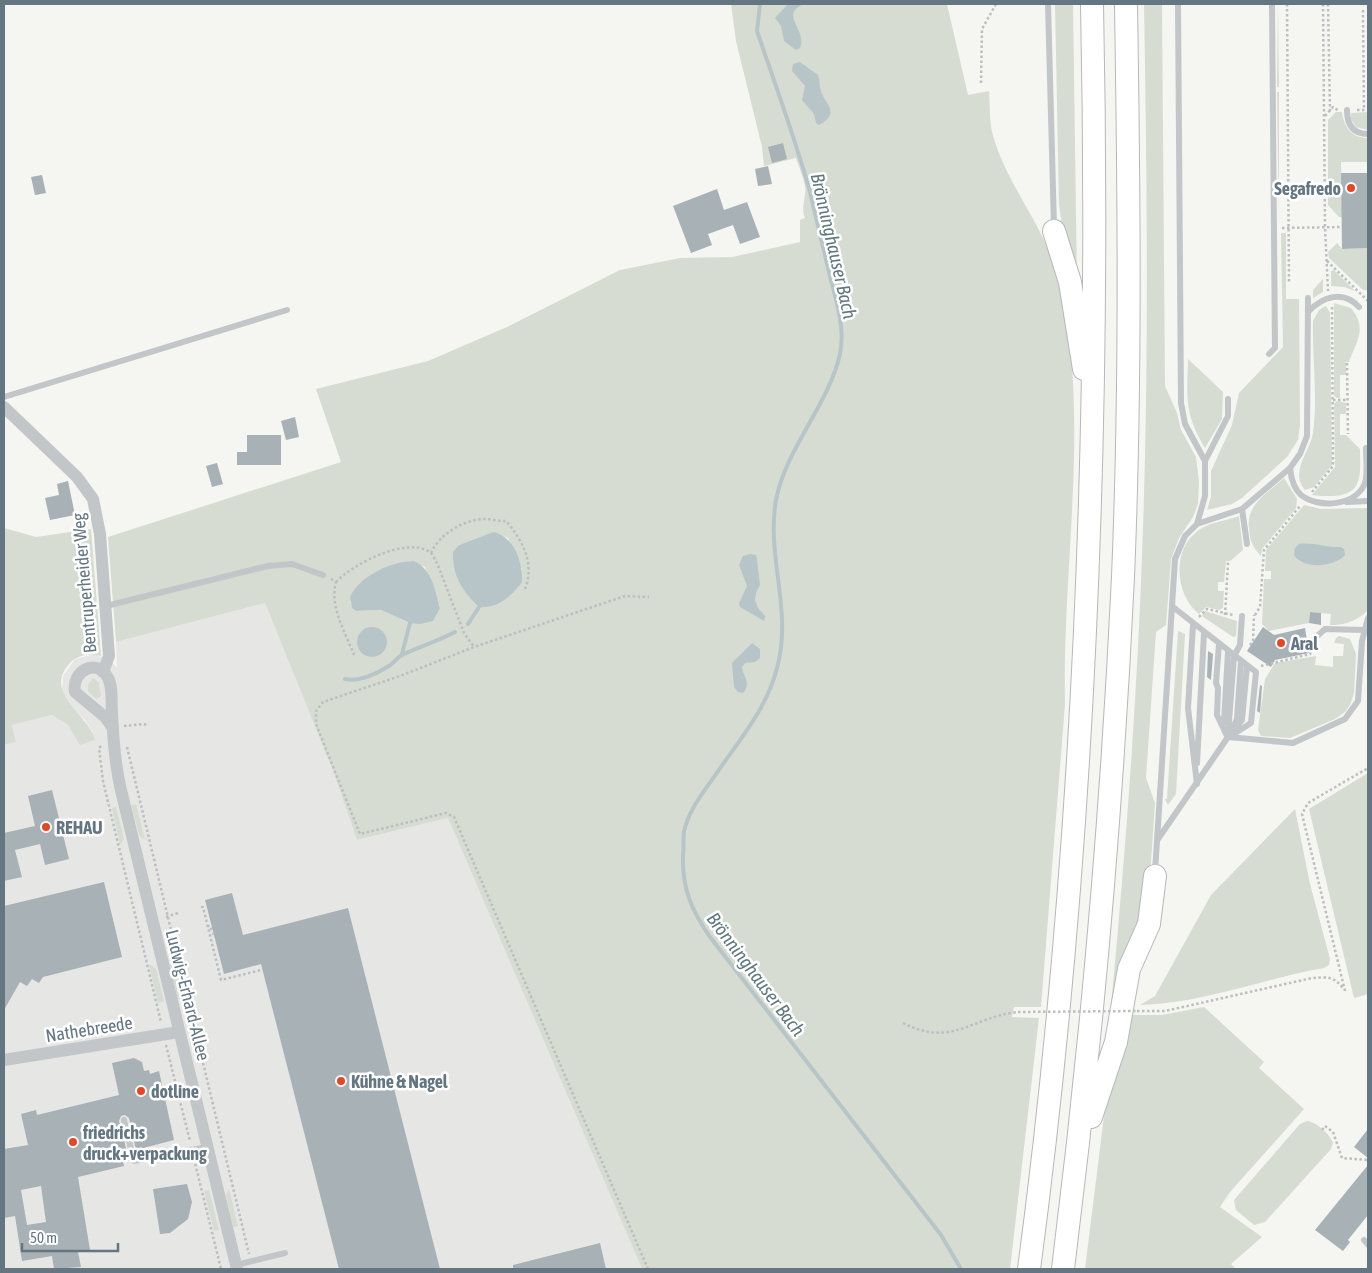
<svg xmlns="http://www.w3.org/2000/svg" width="1372" height="1273" font-family="'Asap Condensed',sans-serif">
  <rect width="100%" height="100%" fill="#f5f5f1"/>
  <path fill="#e6e6e5" d="M265,603L333,771L357,840L448,818L642,1269H4V745L16,742L12,725L52,715L68,725L80,744L93,732L85,720L67,702L62,690L63,676L75,659L95,654L112,662L117,668L116,642Z"/>
  <path fill="#d6dcd2" fill-rule="evenodd" d="M731,4H947L968,95L989,91C990,107 989,124 994,139C1010,191 1050,233 1061,288C1090,424 1062,565 1065,704L1041,1007H1014L1012,1017L1039,1018L1010,1269H642L448,818L357,840L333,771L265,603L116,642L108,537L341,462L316,389L428,361L507,327L620,270L680,258L732,257L800,242V220L805,218C800,207 807,197 805,186C803,176 799,167 796,158L764,166L762,147L736,41ZM493,532L508,538L522,570L459,545ZM410,561L425,567L440,607L410,623L381,610L356,611L350,602L380,571Z
    M1055,4H1073L1077,286L1062,226L1059,204Z
    M1144,4H1162L1165,386L1177,413L1181,430L1196,457L1199,482L1198,504L1193,517L1179,538L1171,559L1166,625L1156,632L1146,778L1155,803L1149,890L1116,1006H1111C1126,847 1138,688 1143,528C1149,353 1147,179 1144,4Z
    M1278,4L1279,87H1277Z
    M1277,92H1279V222Z
    M1336,112H1342C1344,128 1352,138 1368,138V162H1341L1342,217H1339L1328,205V120Z
    M1368,112V130L1356,127L1351,119V113Z
    M1281,233H1286V299H1299L1300,425L1298,440L1287,457L1242,498L1232,504L1207,510L1211,497V471L1232,425L1239,393L1283,347Z
    M1337,243L1342,249L1368,248V290H1363L1329,258L1328,252Z
    M1334,270L1355,291L1344,287L1331,286V271Z
    M1323,279V292L1313,298V290Z
    M1334,303L1351,308C1368,329 1356,342 1349,362H1346V375H1340V398H1337L1334,396Z
    M1326,306L1330,313L1332,465L1314,487L1305,490C1289,472 1310,452 1313,433C1318,398 1312,357 1313,321L1319,310Z
    M1188,359L1223,392L1222,419L1205,448C1184,413 1187,398 1188,359Z
    M1337,401L1346,403V414H1340V435H1346L1360,449C1360,474 1364,495 1332,496C1325,496 1319,496 1312,495L1335,467L1334,404Z
    M1284,478L1297,499L1296,508L1262,549L1261,556C1252,546 1250,541 1249,528C1246,504 1268,493 1284,478Z
    M1304,505L1321,509L1368,508V610C1359,620 1344,626 1330,625L1331,614L1310,612L1309,623L1269,631L1262,624L1264,579H1271V571H1265L1266,550ZM1325,546L1331,548L1328,563L1308,564Z
    M1239,516L1243,550L1230,561H1226L1224,582H1218V591H1224L1223,608L1219,610L1206,607L1199,614C1175,595 1171,549 1199,530C1210,522 1226,521 1239,516Z
    M4,528L36,537L91,529L101,656C90,653 78,654 69,664C43,694 89,714 95,740L80,745L68,725L52,715L12,725L16,742L4,745Z
    M1205,611L1237,621L1236,636L1233,637L1202,616Z
    M1178,631L1185,634L1176,794L1168,805L1165,799H1167Z
    M1339,636L1350,639L1356,654L1354,693L1350,705L1345,712L1335,719L1290,738L1261,736L1258,730L1265,679L1275,663L1316,656L1315,665L1333,667V656H1343L1344,644L1334,643L1336,638Z
    M93,678L99,683L101,696L96,699L88,691V685Z
    M1368,773V994L1354,998L1309,809Z
    M136,804L145,840L139,835L131,805Z
    M116,807L124,839L120,845L112,808Z
    M1295,809L1310,884L1330,959L1329,965L1324,968C1262,979 1203,1003 1140,1005L1155,996L1211,895Z
    M174,959L183,998L178,999L170,966Z
    M149,964L156,969L164,1001L158,1003Z
    M1204,1007L1264,1062L1259,1068L1304,1109L1230,1192L1220,1207L1262,1237L1231,1264L1236,1269H1085L1105,1108L1117,1067L1127,1046L1132,1015H1162Z
    M1307,1121C1316,1122 1330,1134 1333,1143L1331,1149L1265,1222L1254,1225L1236,1210L1234,1200L1300,1124Z
    M229,1189L238,1226L233,1227L226,1195Z
    M209,1190L219,1230L214,1231L204,1191Z"/>
  <path fill="#b8c5c8" d="M788,4H804C778,15 808,29 800,48L796,50L784,41L781,26L775,18Z
    M800,62L818,75C820,80 819,85 821,91C824,103 842,113 819,125L816,123L814,114L802,100L805,86L792,71L793,64Z
    M493,532C514,536 523,562 522,582C512,596 497,609 479,607C462,591 452,575 453,552L459,545Z
    M1299,544C1314,542 1326,548 1341,547L1344,549L1345,555C1335,567 1303,570 1294,555L1295,548Z
    M750,554L756,555L757,559L760,585L756,593L755,600L758,608L765,616L764,621L740,607L739,603L747,586L739,565L743,556Z
    M414,561C432,569 435,590 440,608L433,621L420,624L410,623L381,610L356,611L352,608L350,597C359,576 392,561 414,561Z
    M357 642a15 15 0 1 1 30 0a15 15 0 1 1-30 0Z
    M752,643L760,649V658L755,662L745,663L742,667C743,677 752,683 743,693L738,692L734,687L732,663Z"/>
  <g fill="none" stroke-linecap="round" stroke-linejoin="round">
    <path stroke="#b8c5c8" stroke-width="4" d="M760,4L757,31C775,84 795,138 810,192C816,217 822,243 828,268C834,295 846,325 840,354C829,404 786,448 776,500C766,558 793,610 777,668C767,709 737,743 714,777C702,794 688,811 684,832C683,840 684,848 683,856C682,889 692,911 710,937L941,1235L961,1269
      M468,624L479,607
      M402,654L410,623
      M345,679C359,682 376,674 389,666C394,663 398,656 404,654C421,646 438,641 455,632"/>
  </g>
  <path fill="#a8b1b6" fill-rule="evenodd" d="M783,143L787,159L772,163L768,147Z
    M768,166L772,184L758,186L755,169Z
    M1341,173H1368V248L1342,249Z
    M42,175L46,193L35,195L31,177Z
    M717,189L724,210L747,202L760,237L740,244L733,225L708,234L712,245L691,253L673,206Z
    M295,417L299,437L286,440L281,421Z
    M247,435H281V465H237V452H247Z
    M217,463L223,484L212,487L206,466Z
    M68,481L75,515L50,520L45,498L59,495L57,484Z
    M1310,612L1321,613V625L1309,623Z
    M1263,627L1274,635L1305,628L1309,653L1275,660L1271,667L1247,651Z
    M1208,651L1213,654L1211,680L1207,677Z
    M1260,685L1262,686L1260,713L1257,711Z
    M52,790L69,859L45,865L40,844L15,850L22,877L4,881V833L35,826L28,796Z
    M104,882L122,957L43,977L39,983L32,979L27,986L20,982L4,1010V906Z
    M232,893L243,935L348,908L440,1269H339L261,964L224,974L205,900Z
    M134,1058L142,1062L144,1071L149,1070L150,1074L159,1071L174,1140L136,1150L129,1118L125,1115L121,1116L119,1121L127,1152L121,1153L124,1166L78,1177L90,1250L78,1252L81,1267L54,1269L52,1256L22,1261L15,1216L4,1218V1149L28,1145L21,1114L36,1110L37,1115L119,1095L112,1063ZM41,1186L46,1222L27,1225L21,1190Z
    M1368,1129V1158L1354,1147Z
    M1368,1165V1215L1348,1240L1350,1242L1343,1251L1315,1230Z
    M187,1184L192,1202L188,1219L170,1233L160,1234L153,1189Z
    M600,1243L606,1269H513V1265Z"/>
  <g fill="none" stroke-linecap="round" stroke-linejoin="round">
    <defs>
      <path id="motorway" d="M1054,231L1070,282L1084,369
        M1091,1117L1116,1042L1129,969L1149,924L1155,876
        M1029,1269C1085,849 1101,427 1092,4
        M1063,1269C1092,1039 1112,809 1123,577C1131,386 1129,195 1126,4"/>
    </defs>
    <use href="#motorway" stroke="#b5b8bb" stroke-width="24"/>
    <path stroke="#bcbec0" stroke-width="2.5" stroke-dasharray="2.5 2.5" stroke-linecap="butt" d="M1287,4L1289,284
      M1323,4L1325,227L1328,291
      M1328,4L1330,111
      M1363,10L1364,110
      M981,83L982,29L996,4
      M1357,110H1368
      M1325,116L1333,107L1339,111
      M1282,228L1342,227
      M1327,261L1368,301
      M1347,363L1348,434
      M1333,400H1348
      M1312,492L1333,466L1332,305
      M431,553C439,535 461,521 482,519C490,519 498,521 506,521C523,541 535,564 525,589
      M331,579L336,582C329,606 346,634 355,657
      M336,582C353,564 408,535 431,553C433,555 435,560 437,563L464,633L474,647
      M1225,615L1228,562
      M1255,615L1260,607L1264,550L1300,506
      M1199,617L1207,609L1233,615
      M1250,645L1253,641L1254,615
      M1261,666L1310,654L1312,648
      M124,726L143,724L149,725
      M101,746L99,748L103,781L161,1022
      M127,747L249,1254
      M201,907H203L221,980L261,970
      M166,917L178,913
      M207,926H210L214,935
      M1345,991L1302,814L1308,803L1368,768
      M1137,1011H1165L1312,978C1328,977 1333,976 1343,988
      M903,1023C953,1048 971,1017 1018,1012
      M166,1045L190,1141
      M1322,1130L1325,1126L1333,1132L1342,1158L1368,1160
      M194,1159L221,1269
      M648,1269L454,817L446,813L360,834L316,724V711L323,702L400,676L474,647L625,596L649,597"/>
    <path stroke="#c2c6c9" stroke-width="6" d="M1048,4L1054,227
      M1347,110C1347,125 1353,134 1368,134
      M1308,312C1323,296 1343,290 1359,307
      M1269,354L1275,348L1272,4
      M4,397L287,310
      M1205,461L1228,416V399
      M1290,468C1291,478 1293,488 1301,495C1319,509 1356,506 1365,483C1368,473 1366,459 1366,448
      M1347,502L1368,501
      M1242,509L1247,544
      M1197,524L1242,509L1290,468L1300,454L1307,436L1308,298
      M106,606L268,566L292,564L323,575
      M1173,607L1256,672L1251,723L1229,737
      M1193,625L1188,708L1197,784
      M1314,639L1325,629L1364,630
      M1219,644L1216,683L1218,688L1217,715L1227,736
      M1224,722L1228,652
      M1235,729L1242,720L1247,666
      M1228,734L1234,656L1240,645L1242,616
      M1228,737L1293,743L1345,719L1358,701L1362,641L1368,618
      M1197,763L1204,633
      M1158,839L1228,737L1237,719L1241,661
      M1155,872L1175,559L1185,536L1197,524L1205,496V461L1185,424L1181,403L1178,4
      M124,1120L134,1161L207,1147
      M1364,1240L1368,1245
      M236,1265L285,1253"/>
    <path stroke="#c2c6c9" stroke-width="12" d="M4,407L77,477L93,499L100,534L109,656L103,672
      M113,728L105,717L75,692C71,671 97,657 108,678C113,687 111,702 112,713C113,737 115,762 120,786L237,1269
      M4,1060L179,1032"/>
    <use href="#motorway" stroke="#fff" stroke-width="22"/>
    <path stroke="#bcbec0" stroke-width="2.5" stroke-dasharray="2.5 2.5" stroke-linecap="butt" d="M1018,1012L1136,1011"/>
  </g>
  <g fill="#df4927" stroke="#fff" stroke-width="2">
    <circle cx="1351" cy="188" r="5"/>
    <circle cx="1281" cy="643" r="5"/>
    <circle cx="46" cy="827" r="5"/>
    <circle cx="341" cy="1081" r="5"/>
    <circle cx="141" cy="1091" r="5"/>
    <circle cx="73" cy="1142" r="5"/>
  </g>
  <g text-anchor="middle" dominant-baseline="central" stroke-width="5" stroke-linejoin="round" paint-order="stroke">
    <g font-size="18" font-weight="bold" fill="#647682" stroke="#fff" text-anchor="start">
      <text x="1341" y="188" text-anchor="end">Segafredo</text>
      <text x="1291" y="643">Aral</text>
      <text x="56" y="827">REHAU</text>
      <text x="351" y="1081">Kühne &amp; Nagel</text>
      <text x="151" y="1091">dotline</text>
      <text x="83" y="1132">friedrichs<tspan x="83" dy="21">druck+verpackung</tspan></text>
    </g>
    <g font-size="18" fill="#647682" stroke="#fff">
      <text transform="translate(84 583) rotate(-95)">Bentruperheider Weg</text>
      <text transform="translate(188 995) rotate(76)">Ludwig-Erhard-Allee</text>
      <text transform="translate(89 1029) rotate(-9)">Nathebreede</text>
    </g>
    <g font-size="19" font-style="italic" fill="#60787f" stroke="#fff">
      <text transform="translate(834 246) rotate(77)">Brönninghauser Bach</text>
      <text transform="translate(756 974) rotate(53)">Brönninghauser Bach</text>
    </g>
  </g>
  <rect width="1372" height="1273" fill="none" stroke="#647682" stroke-width="10"/>
  <path d="M22 1243v8h96v-8" fill="none" stroke="#647682" stroke-width="2.5"/>
  <text x="30" y="1243" font-size="15" fill="#647682" stroke="#ffffff" stroke-width="4" paint-order="stroke">50 m</text>
</svg>
